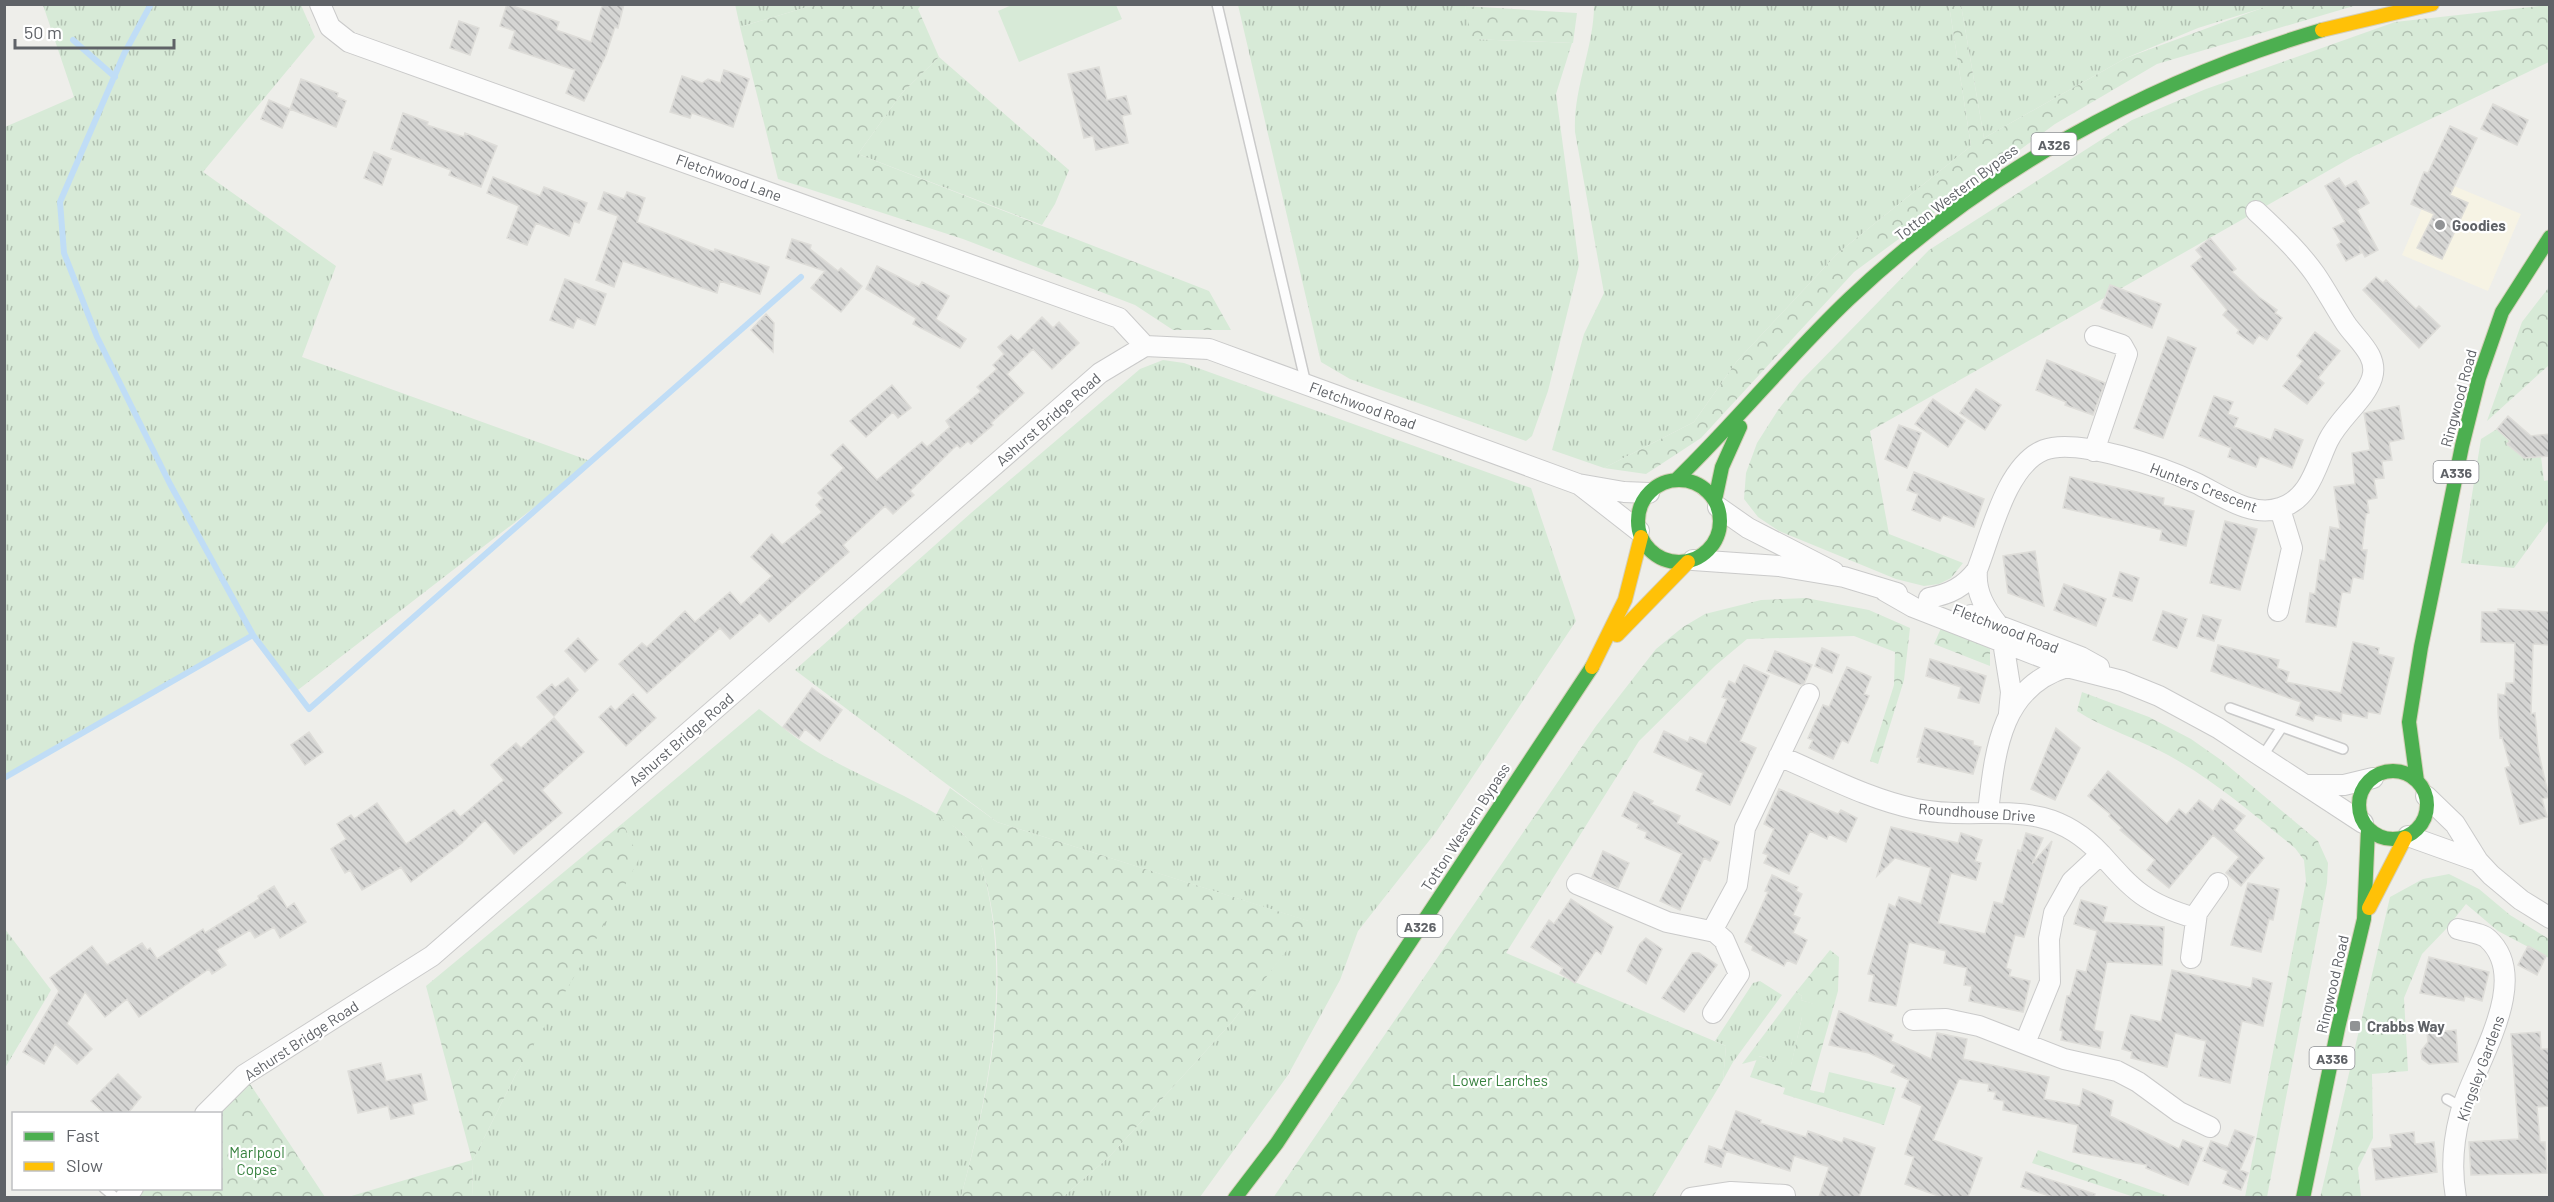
<svg xmlns="http://www.w3.org/2000/svg" width="2554" height="1202" font-family="Barlow,sans-serif">
  <defs>
    <pattern id="grass-tufts" width="24" height="20" patternUnits="userSpaceOnUse" patternTransform="scale(1.5)"><rect width="24" height="20" fill="#d7ead7"/><path d="M3 7l-1-3M5 7V3M7 7l1-3M15 17l-1-3M17 17v-4M19 17l1-3" fill="none" stroke="#b2c1b2"/></pattern>
    <pattern id="forest-crowns" width="20" height="18" patternUnits="userSpaceOnUse" patternTransform="scale(1.5)"><rect width="20" height="18" fill="#d7ead7"/><path d="M2 6a3 3 0 1 1 6 0M12 15a3 3 0 1 1 6 0" fill="none" stroke="#b2c1b2"/></pattern>
    <pattern id="building-back-hatch" width="6" height="6" patternUnits="userSpaceOnUse" patternTransform="scale(1.5)"><rect width="6" height="6" fill="#d5d5d3"/><path d="M-1 5l2 2M0 0l6 6M5-1l2 2" fill="none" stroke="#b0b0af"/></pattern>
  </defs>
  <rect width="100%" height="100%" fill="#eeeeea"/>
  <path fill="#f6f3e4" d="M2435,178L2521,214L2488,291L2402,255Z"/>
  <path fill="url(#grass-tufts)" d="M735,4L814,5L740,27Z
    M43,5H301L315,37L203,172L336,266L302,357L593,462L294,693L253,635L5,778V127L74,97Z
    M1238,5H1465L1473,39L1572,43L1556,94L1579,265L1548,391L1532,436L1526,441L1350,379L1321,362Z
    M1594,5H1949L1971,146L1838,253L1737,361L1694,422L1604,468L1552,450L1584,334L1604,293L1575,132C1573,88 1594,48 1594,5Z
    M1961,5H2272L2198,28L2126,58L1984,138Z
    M939,57L1069,170L1055,204L1042,225L858,154L902,93Z
    M1163,360L1184,363L1531,488L1576,621L1436,832L1358,931L1340,980L1288,1075L1200,1197H1063L1110,1156L1232,1022L1308,921L997,822L795,670L971,513L1140,369Z
    M2497,429L2510,441L2508,444L2524,458L2541,457L2544,481L2549,480V520L2514,568L2461,563L2481,439Z
    M759,709C776,721 792,736 810,747C855,777 926,799 964,835C978,848 985,874 988,892C1009,995 987,1098 961,1197L472,1198L473,1160L516,1074L638,859L623,823Z
    M5,929L51,990L5,1068Z
    M1760,981L1782,995L1733,1062L1723,1080L1726,1046L1715,1041L1753,983Z
    M1796,992L1802,996L1801,1000L1814,1004L1813,1017H1802L1791,1066L1759,1056L1757,1060L1742,1064Z"/>
  <path fill="url(#forest-crowns)" d="M2273,4L2357,5L2157,64L2055,124L1854,272L1701,438L1646,474L1604,468L1694,422L1737,361L1838,253L1971,146L1949,5H1961L1984,138L2126,58Z
    M814,5H921L918,9L939,57L902,93L858,154L1209,291L1231,330H1173L1135,305L963,239L778,179L740,27Z
    M2549,5V62L2354,156L1870,431L1889,534L1963,563L1951,578L1939,584L1924,586L1896,579L1779,531L1758,517L1744,499L1746,473L1757,443L1778,410L1800,382L1929,250L2132,120L2206,89L2395,22Z
    M1465,6L1577,13L1573,43L1472,39Z
    M2549,287V365L2487,421L2522,322Z
    M1806,598L1869,610L1910,628L1904,680L1878,764L1870,761L1894,685L1895,652L1854,636L1747,639L1716,665L1639,741L1506,953L1726,1046L1723,1080L1653,1197L1273,1198L1596,726L1656,649L1683,627L1705,614L1761,600Z
    M1942,626L1990,647V666L1934,644Z
    M2082,692L2149,717L2191,739L2221,760L2318,841L2328,863L2327,883L2267,1197H2245L2306,881L2304,860L2295,848C2254,815 2214,780 2168,755C2138,739 2105,729 2077,711Z
    M950,788L997,822L1309,921L1232,1022L1110,1156L1063,1197H961C986,1102 1010,999 990,900C986,878 980,855 966,837C959,828 945,822 936,815Z
    M623,823L639,859L592,947L516,1074L473,1160L472,1197H348L472,1160L426,986Z
    M2449,874L2479,889L2510,915L2549,939V958L2498,931L2466,904L2447,928L2422,954L2404,998L2408,1071L2372,1074L2373,1138L2358,1168L2361,1197L2320,1198L2390,897L2423,879Z
    M1830,950L1839,957L1838,991L1810,1090L1824,1093L1829,1072L1896,1088L1884,1125L1783,1094L1785,1088L1750,1077L1758,1056L1791,1065L1802,1017H1813V1004L1801,1000L1802,996L1796,992Z
    M244,1075L325,1197L125,1198L133,1189L220,1188V1114L205,1113Z
    M2038,1150L2043,1152L2171,1197H2134L2032,1163Z"/>
  <path fill="#d7ead7" d="M1014,4L1116,5L1122,19L1019,62L998,11Z"/>
  <g fill="none" stroke-linecap="round" stroke-linejoin="round">
    <path stroke="#c0ddf6" stroke-width="6" d="M151,4L124,54L60,202L64,253L97,337L170,484L253,635
      M73,40L115,77
      M4,778L253,635L309,709L801,277"/>
  </g>
  <path fill="url(#building-back-hatch)" stroke="#deddd9" stroke-width="1.5" d="M507,4L559,22L556,30L591,42L603,4H624L618,28L615,27L606,55L584,101L566,93L575,70L509,48L515,31L500,26Z
    M459,21L479,28L470,55L450,48Z
    M1099,67L1107,100L1126,96L1131,114L1122,116L1128,143L1096,150L1093,136L1084,138L1068,74Z
    M724,70L749,79L733,127L692,113L690,118L670,112L682,76L702,83L708,79L720,83Z
    M301,79L338,93L337,97L346,101L336,127L290,109L282,128L261,119L269,100L290,109Z
    M2493,104L2528,120L2517,145L2481,129Z
    M403,113L428,122L427,125L464,137L465,133L497,146L481,187L449,175L451,170L391,149Z
    M2450,126L2477,138L2450,195L2468,203L2442,259L2417,248L2434,214L2411,204L2424,172L2428,173Z
    M374,152L391,159L382,185L364,178Z
    M493,177L540,196L544,187L587,203L579,223L574,221L569,236L536,223L527,245L507,238L519,206L487,193Z
    M2339,178L2345,187L2356,181L2369,203L2357,210L2378,250L2365,257L2359,246L2361,253L2346,261L2337,245L2341,242L2333,228L2345,222L2325,186Z
    M604,192L624,199L627,192L645,198L637,222L714,252L715,249L769,267L760,294L720,281L717,293L623,261L614,287L596,280L618,216L598,209Z
    M2210,238L2236,269L2232,272L2259,297L2277,310L2275,313L2282,318L2267,340L2259,335L2253,344L2237,333L2239,330L2223,315L2227,310L2191,266L2202,257L2196,250Z
    M792,239L811,245L810,249L838,271L841,268L862,286L841,312L811,288L825,271L786,258Z
    M877,266L919,287L922,282L949,296L936,319L966,339L960,348L913,324L916,318L866,289Z
    M2376,277L2383,283L2386,280L2416,309L2419,306L2440,326L2419,348L2363,290Z
    M565,279L606,294L595,325L577,318L573,328L550,320Z
    M2110,285L2161,304L2152,328L2101,308Z
    M766,314L774,323L773,352L751,330Z
    M1042,317L1053,328L1059,322L1079,343L1052,369L1033,349L1007,374L1024,393L991,423L993,425L971,444L968,441L960,448L957,445L910,491L914,495L893,514L885,506L843,545L849,552L769,622L760,613L730,639L720,628L647,693L619,664L642,643L647,647L685,611L695,622L730,592L741,605L772,576L751,557L772,534L782,545L822,512L816,505L823,498L818,493L844,468L831,455L843,444L877,480L922,442L927,447L950,427L946,421L981,391L977,387L997,369L993,365L1004,354L998,347L1011,335L1018,341Z
    M2315,332L2340,351L2318,378L2324,383L2307,404L2283,386L2303,361L2297,356Z
    M2168,337L2196,348L2163,438L2134,428Z
    M2047,360L2105,383L2093,415L2065,405L2066,402L2036,390Z
    M892,385L911,408L898,418L893,412L866,437L850,421Z
    M1976,389L2001,405L1985,430L1960,413Z
    M2214,396L2233,402L2228,414L2238,418L2234,427L2271,440L2275,429L2303,440L2292,468L2260,456L2256,467L2228,457L2231,448L2199,436Z
    M1933,399L1965,421L1948,447L1915,424Z
    M2399,406L2404,439L2389,442L2392,460L2382,461L2384,478L2374,479L2377,498L2367,500L2369,513L2366,514L2362,550H2367L2363,579L2353,577L2350,593L2342,592L2336,627L2306,622L2310,593L2315,594L2320,560L2325,561L2330,527L2340,529L2334,487L2355,484L2352,453L2370,450L2364,413Z
    M2508,416L2531,436L2550,434V456L2524,458L2507,444L2510,441L2497,429Z
    M1899,425L1921,433L1907,468L1885,459Z
    M1914,472L1984,499L1974,527L1943,515L1940,521L1912,510L1918,494L1907,490Z
    M2070,477L2164,498L2163,505L2194,511L2186,546L2160,540L2162,530L2063,508Z
    M2225,521L2257,529L2240,590L2210,583Z
    M2035,551L2044,606L2008,593L2003,556Z
    M2120,572L2139,578L2132,601L2113,596Z
    M2064,584L2106,599L2096,626L2054,610Z
    M2498,609L2550,612V645L2533,644L2531,714L2535,713L2538,750L2549,797L2542,799L2547,817L2520,824L2505,768L2510,766L2502,737L2500,738L2498,712V694L2505,695L2506,683H2514L2515,643L2481,642L2482,612H2498Z
    M2163,611L2187,619L2177,648L2153,640Z
    M2203,615L2221,620L2214,641L2197,636Z
    M578,638L598,660L585,672L565,651Z
    M2353,642L2379,648L2378,654L2394,658L2380,714L2368,712L2367,718L2342,713L2341,721L2315,715L2313,721L2296,715L2301,702L2211,671L2218,645L2279,660L2277,668L2289,672L2286,682L2341,693Z
    M1822,648L1839,655L1832,673L1815,666Z
    M1775,651L1812,665L1804,684L1801,685L1767,671Z
    M1930,659L1986,676L1979,703L1958,698L1961,687L1926,676Z
    M1744,665L1769,676L1740,741L1756,748L1730,805L1696,790L1703,773L1654,752L1664,731L1688,742L1690,737L1706,744L1727,699L1722,697L1729,681L1735,684Z
    M1847,667L1871,677L1864,694L1869,696L1848,743L1842,740L1833,759L1809,748L1813,740L1808,738L1823,705L1829,707Z
    M568,678L578,690L554,716L537,697L552,684L555,688Z
    M812,688L842,710L820,741L805,729L799,738L783,727Z
    M633,694L656,718L626,746L599,717L611,706L615,711Z
    M554,718L584,752L542,790L562,813L514,854L485,820L462,843L411,882L401,867L362,890L350,870L345,873L331,849L346,839L337,824L351,815L354,819L377,803L406,844L454,810L460,817L470,809L504,780L491,765L516,743L521,748Z
    M1925,728L1973,741V745L1981,747L1973,774L1918,762L1920,757H1917Z
    M2056,728L2080,748L2055,800L2031,789Z
    M309,732L323,752L305,765L291,745Z
    M2108,771L2167,824L2179,809L2186,815L2199,800L2213,811L2221,799L2245,816L2234,830L2264,858L2241,886L2226,873L2239,857L2213,835L2169,888L2147,870L2155,860L2120,830L2122,828L2109,816L2110,814L2088,796Z
    M1779,789L1838,814L1841,810L1857,818L1846,842L1829,834L1827,839L1810,831L1789,874L1764,863L1768,855L1763,853L1774,829L1764,824Z
    M1634,792L1653,801L1651,804L1680,816L1677,823L1719,842L1710,861L1704,858L1680,910L1660,901L1682,854L1645,838L1647,832L1637,828L1639,824L1622,816Z
    M1891,827L1958,843L1961,833L1982,840L1975,861L1981,863L1976,880L1951,873L1938,923L1985,934L1994,902L2003,904L2018,850L2021,851L2026,833L2043,838L2032,864L2052,841L2024,937L2015,935L2006,968L2011,970L2009,976L2030,981L2023,1012L1969,1001L1972,986L1964,985L1967,968L1944,963L1946,951L1909,942L1896,1006L1869,1001L1874,975L1868,974L1889,904L1895,907L1899,897L1921,904L1931,868L1895,858L1877,876Z
    M1603,851L1629,863L1618,888L1592,877Z
    M1772,875L1798,887L1796,891L1802,894L1793,915L1800,918L1793,933L1807,940L1796,964L1787,960L1784,966L1752,950L1753,946L1745,942L1768,892L1765,891Z
    M2248,883L2279,889L2273,920L2269,919L2261,952L2231,945Z
    M274,886L287,908L294,903L306,922L280,938L274,927L255,938L250,930L216,950L226,965L212,974L209,969L139,1017L127,999L105,1017L85,992L67,1024L92,1049L77,1064L55,1044L44,1064L23,1052L59,991L50,978L92,946L107,965L142,943L147,950L150,948L157,959L203,929L205,933L259,899L258,896Z
    M1571,899L1613,927L1601,954L1596,950L1575,983L1560,973L1563,968L1531,947L1549,920L1554,924Z
    M2081,900L2107,907L2103,922L2164,927L2162,965L2107,962L2094,1030L2103,1032L2100,1048L2061,1040L2063,1031L2060,1030L2067,996H2070L2077,970L2086,972L2097,931L2074,924Z
    M1646,938L1662,949L1646,984L1627,971L1639,945Z
    M2528,946L2546,956L2537,975L2518,965Z
    M1692,953H1699L1717,965L1684,1012L1662,998Z
    M2429,957L2489,972L2482,1001L2465,996L2464,1001L2420,993Z
    M2172,970L2251,988L2253,978L2272,983L2263,1026L2242,1021L2230,1083L2199,1076L2206,1041L2175,1033L2167,1067L2131,1058L2132,1052L2122,1049L2131,1015L2161,1022Z
    M1839,1011L1893,1035L1891,1041L1931,1059L1937,1033L1967,1039L1963,1059L2049,1077L2044,1099L2080,1106L2083,1089L2113,1101L2110,1116L2179,1149L2183,1140L2203,1148L2188,1185L2146,1168L2147,1165L2073,1152L2078,1125L2003,1110L2004,1101L1994,1099L1996,1092L1988,1091L1989,1084L1959,1079L1933,1140L1982,1158L1968,1197H1941L1905,1184L1914,1157L1905,1154L1922,1106L1902,1097L1909,1080L1891,1072L1895,1065L1869,1053L1829,1045Z
    M2456,1030L2458,1062L2429,1064L2422,1059L2421,1051L2428,1042L2427,1033Z
    M2540,1032L2541,1049H2550V1106L2537,1107L2540,1142H2545L2547,1173L2471,1175L2469,1142L2519,1139L2511,1034Z
    M381,1063L386,1081L421,1074L427,1100L412,1104L414,1114L391,1119L388,1106L358,1113L348,1071Z
    M118,1074L141,1097L128,1113H104L91,1101Z
    M1736,1111L1761,1120L1760,1123L1806,1137L1808,1131L1842,1143L1844,1138L1875,1148L1859,1197H1819L1829,1167L1794,1156L1790,1171L1722,1150Z
    M2235,1130L2254,1137L2240,1170L2248,1173L2241,1190L2223,1183L2228,1171L2203,1161L2211,1141L2228,1147Z
    M2414,1132L2415,1144L2434,1142L2437,1172L2376,1180L2372,1149L2392,1147L2390,1135Z
    M1709,1146L1726,1152L1721,1167L1705,1162Z
    M2026,1172L2095,1194L2094,1197H2053L2021,1187Z"/>
  <g fill="none" stroke-linecap="round" stroke-linejoin="round">
    <defs>
      <path id="lane" d="M1217,4L1306,384
        M2230,708L2343,749
        M2262,757L2282,727
        M2447,1099L2463,1108
        M104,1188L116,1198"/>
      <path id="street" d="M320,4L330,27L349,42L1119,318L1145,346
        M1145,346L1209,349L1578,484L1624,492L1649,493
        M2094,451L2127,354L2122,345L2095,336
        M1580,485L1639,531
        M1718,507L1748,528L1834,572
        M1693,560L1779,566L1844,577L1897,593
        M1977,570C1975,592 1985,609 1999,626
        M1885,591L1913,607L2067,667L2122,681L2159,696L2218,728L2363,823
        M1929,598C1950,594 1964,587 1977,570C1991,535 2006,465 2044,450C2077,437 2164,468 2196,483C2221,495 2251,518 2280,508C2310,499 2316,466 2328,441C2339,418 2365,400 2372,378C2379,356 2357,340 2346,324C2335,307 2326,290 2315,274C2298,250 2277,231 2256,211
        M2278,611L2292,548L2280,509
        M1971,615L2081,657L2099,667
        M2003,642L2011,692L2009,713
        M1779,756C1824,775 1868,799 1916,809C1987,823 2043,792 2101,854
        M2305,785H2344L2373,778
        M2426,796L2455,824L2478,861L2491,875L2521,900L2550,918
        M1988,812C1995,752 2000,687 2067,667
        M2408,836L2478,861
        M1577,884L1667,922L1715,932L1724,940L1739,974L1713,1013
        M1712,931L1737,885L1745,828L1809,694
        M2191,958L2197,913L2218,883
        M1913,1020L1946,1019L1979,1026L2064,1059L2117,1071L2138,1082L2179,1112L2210,1127
        M2025,1043L2050,982L2049,939L2054,913L2072,881L2101,854C2134,891 2146,904 2195,918
        M205,1114L244,1075L432,956L1100,373L1145,346
        M125,1198L133,1188
        M1691,1198L1731,1192L1785,1195L1783,1198
        M2456,1198C2451,1170 2453,1142 2460,1115C2472,1068 2534,981 2488,939C2482,933 2467,932 2458,929"/>
      <path id="fast" d="M1638 521a41 41 0 1 1 82 0a41 41 0 1 1-82 0Z
        M1676,480C1736,422 1788,357 1849,299C1982,173 2146,82 2322,30
        M1715,500L1722,467L1740,427
        M2359 805a34 34 0 1 1 68 0a34 34 0 1 1-68 0Z
        M2417,781L2409,722L2421,647L2462,446L2479,378L2502,312L2550,237
        M1235,1198L1277,1143L1592,667
        M2303,1198L2338,1028L2364,919L2368,829"/>
      <path id="slow" d="M2322,30L2432,4
        M1617,635L1688,562
        M1592,667L1625,600L1641,537
        M2369,908L2405,838"/>
    </defs>
    <use href="#lane" stroke="#cacaca" stroke-width="12"/>
    <use href="#street" stroke="#cacaca" stroke-width="22"/>
    <use href="#fast" stroke="#d5cfb9" stroke-width="16"/>
    <use href="#slow" stroke="#d5cfb9" stroke-width="16"/>
    <use href="#lane" stroke="#fcfcfc" stroke-width="9"/>
    <use href="#street" stroke="#fcfcfc" stroke-width="20"/>
    <use href="#fast" stroke="#4caf50" stroke-width="14"/>
    <use href="#slow" stroke="#ffc107" stroke-width="14"/>
  </g>
  <g fill="#919395" stroke="#fff" stroke-width="2">
    <circle cx="2440" cy="225" r="6"/>
    <rect x="2349" y="1020" width="12" height="12" rx="3"/>
  </g>
  <g text-anchor="middle" dominant-baseline="central" stroke-width="4.5" stroke-linejoin="round" paint-order="stroke">
    <g fill="#fff" stroke="#8f9195" stroke-width="1.5">
      <rect x="2031.5" y="133" width="45" height="22" rx="4.5"/>
      <rect x="2433.5" y="461" width="45" height="22" rx="4.5"/>
      <rect x="1397.5" y="915" width="45" height="22" rx="4.5"/>
      <rect x="2309.5" y="1047" width="45" height="22" rx="4.5"/>
    </g>
    <g font-size="14" font-weight="bold" fill="#5f6267">
      <text x="2054" y="144">A326</text>
      <text x="2456" y="472">A336</text>
      <text x="1420" y="926">A326</text>
      <text x="2332" y="1058">A336</text>
    </g>
    <g font-size="15" fill="#5f6267" stroke="#fff">
      <text transform="translate(729 177) rotate(20)">Fletchwood Lane</text>
      <text transform="translate(1956 192) rotate(-37)">Totton Western Bypass</text>
      <text transform="translate(2458 398) rotate(-75)">Ringwood Road</text>
      <text transform="translate(1363 405) rotate(20)">Fletchwood Road</text>
      <text transform="translate(1048 419) rotate(-41)">Ashurst Bridge Road</text>
      <text transform="translate(2204 487) rotate(21)">Hunters Crescent</text>
      <text transform="translate(2006 628) rotate(21)">Fletchwood Road</text>
      <text transform="translate(681 739) rotate(-41)">Ashurst Bridge Road</text>
      <text transform="translate(1977 812) rotate(4)">Roundhouse Drive</text>
      <text transform="translate(1465 827) rotate(-57)">Totton Western Bypass</text>
      <text transform="translate(2332 984) rotate(-77)">Ringwood Road</text>
      <text transform="translate(301 1040) rotate(-33)">Ashurst Bridge Road</text>
      <text transform="translate(2480 1068) rotate(-70)">Kingsley Gardens</text>
    </g>
    <g font-size="15" font-weight="bold" fill="#5f6267" stroke="#fff" text-anchor="start">
      <text x="2452" y="225">Goodies</text>
      <text x="2367" y="1026">Crabbs Way</text>
    </g>
    <g font-size="15" fill="#398340" stroke="#fff">
      <text x="1500" y="1080">Lower Larches</text>
      <text x="257" y="1152">Marlpool<tspan x="257" dy="17">Copse</tspan></text>
    </g>
  </g>
  <rect width="2554" height="1202" fill="none" stroke="#5f6267" stroke-width="12"/>
  <rect x="12" y="1112" width="210" height="78" fill="#ffffff" stroke="#bfc0c2" stroke-width="1.5"/>
  <rect x="24" y="1132" width="30" height="9" fill="#4caf50" stroke="#bfc0c2" stroke-width="1.5"/>
  <text x="66" y="1142" font-size="18" fill="#5f6267">Fast</text>
  <rect x="24" y="1162" width="30" height="9" fill="#ffc107" stroke="#bfc0c2" stroke-width="1.5"/>
  <text x="66" y="1172" font-size="18" fill="#5f6267">Slow</text>
  <path d="M15 39v9h159v-9" fill="none" stroke="#5f6267" stroke-width="3"/>
  <text x="24" y="39" font-size="18" fill="#5f6267" stroke="#ffffff" stroke-width="4.5" paint-order="stroke">50 m</text>
</svg>
